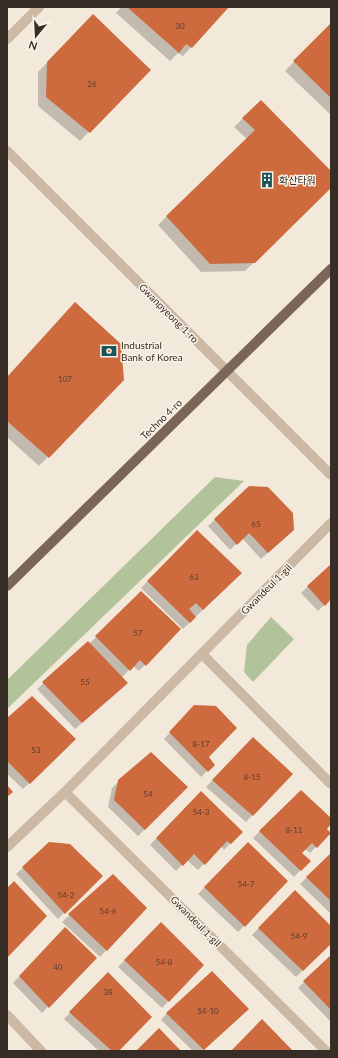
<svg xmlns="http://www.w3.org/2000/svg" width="338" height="1058" font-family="Lato,'Noto Sans KR',sans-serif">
  <rect width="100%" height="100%" fill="#f3e9da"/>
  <path fill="#b2c399" d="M215,477L244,481L7,709V680Z
    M271,617L294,639L253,682L244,672L247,645Z"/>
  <path fill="#0003" d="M121,7H228L183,56L178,53L170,61L116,13Z
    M84,24L150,70L80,141L38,106V72Z
    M331,24V115L285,71Z
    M243,118L331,173V187L245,271L201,272L158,225L247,139L234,127Z
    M7,377L123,380L39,466L7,437Z
    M250,487L286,536L261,559L242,538L230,550L208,526Z
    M197,531L241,573L183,629L141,588Z
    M330,566L331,600L330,599L318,611L301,593Z
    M141,593L180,629L139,671L133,666L122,677L121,689L75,729L37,689L89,644Z
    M188,713L208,757L214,764L201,777L164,739Z
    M7,719L69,746L23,789L7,774Z
    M253,738L291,774L246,822L206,787Z
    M119,781L187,787L138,836L108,807L112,788Z
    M301,792L331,819V823L325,829L329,833L310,853L305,849L301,853L309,861L294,877L253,838Z
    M194,799L241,832L224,850L221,846L198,870L187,860L176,871L150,845Z
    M248,844L244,926L238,932L198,894Z
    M331,854V914L300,884Z
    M23,868L101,876L58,919L16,874Z
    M113,875L146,908L100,957L62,922Z
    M295,891L331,928V943L296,977L252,935Z
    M161,923L202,965L162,1008L118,967Z
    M66,928L96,958L42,1013L13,983Z
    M331,956V1022L298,988Z
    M108,973L117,1051H99L64,1019Z
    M167,1013L241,1015L201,1051H193L161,1020Z"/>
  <path fill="#cd6a3e" d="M127,7H229L192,48L186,44L179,53Z
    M93,14L151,70L90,133L46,97L47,62Z
    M331,23V98L293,61Z
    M261,100L331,171V188L255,263L210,264L166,216L255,130L242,118Z
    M75,302L121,344L124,380L49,458L7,421V377Z
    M249,486L268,487L293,513L294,530L268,553L249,533L237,545L214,519Z
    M197,530L242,573L203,610L196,603L189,609L196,617L190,623L147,581Z
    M331,564V599L325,606L307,586Z
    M141,591L181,629L146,666L140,660L130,671L95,636Z
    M88,641L128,683L82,723L42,682Z
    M32,696L76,739L30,784L7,761V718Z
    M194,705L216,706L237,728L209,757L215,765L208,772L169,732Z
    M253,737L293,774L253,816L212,780Z
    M151,752L188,787L145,830L114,800L118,780Z
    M7,785L13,792L7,797Z
    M301,790L331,818V824L327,829L331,833L317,848L312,843L302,853L311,861L301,871L259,831Z
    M201,791L243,832L231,844L227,841L205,865L194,854L183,866L156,838Z
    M49,842L70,844L103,876L65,914L22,867Z
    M248,842L288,881L245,927L204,887Z
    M331,853V901L306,877Z
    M113,874L147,908L107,951L68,914Z
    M14,881L47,916L7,958V888Z
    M295,890L331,926V944L303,971L258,928Z
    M161,922L204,965L169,1002L124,960Z
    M65,927L97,958L49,1008L19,976Z
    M331,955V1010L303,981Z
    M212,971L249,1009L204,1050L166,1013Z
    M108,972L152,1017L119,1051H112L69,1012Z
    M262,1019L293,1051H231Z
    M159,1028L181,1051H136Z"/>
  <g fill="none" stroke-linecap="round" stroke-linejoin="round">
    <path stroke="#ccb9a5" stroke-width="10" d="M7,39L39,7
      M7,151L331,475
      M202,654L331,784
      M65,792L326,1051
      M7,847L65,792L331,523
      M7,1015L41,1051"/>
    <path stroke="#7a6557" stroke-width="10" d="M7,586L331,269"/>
  </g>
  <defs>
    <symbol id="building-bare" viewBox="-9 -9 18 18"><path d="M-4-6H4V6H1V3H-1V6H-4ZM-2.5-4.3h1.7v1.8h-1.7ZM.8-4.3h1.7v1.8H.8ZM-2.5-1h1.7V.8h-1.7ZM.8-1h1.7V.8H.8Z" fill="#1a535b" stroke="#faf3e7" stroke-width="2.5" paint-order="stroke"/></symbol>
    <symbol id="bank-bare" viewBox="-9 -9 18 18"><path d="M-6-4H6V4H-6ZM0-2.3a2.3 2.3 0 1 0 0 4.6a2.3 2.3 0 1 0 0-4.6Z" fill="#1a535b" stroke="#faf3e7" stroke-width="2.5" paint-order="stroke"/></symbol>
  </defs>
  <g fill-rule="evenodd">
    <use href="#building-bare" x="256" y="169" width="22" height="22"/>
    <use href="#bank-bare" x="98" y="340" width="22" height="22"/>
  </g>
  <g text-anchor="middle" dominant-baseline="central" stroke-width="3" stroke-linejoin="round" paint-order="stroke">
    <g font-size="8" fill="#5c3c2d">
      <text x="180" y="26">30</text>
      <text x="92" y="84">26</text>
      <text x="65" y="379">107</text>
      <text x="256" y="524">65</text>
      <text x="194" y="577">63</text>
      <text x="138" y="633">57</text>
      <text x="85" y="682">55</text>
      <text x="201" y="744">8-17</text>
      <text x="36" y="750">53</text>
      <text x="252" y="777">8-15</text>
      <text x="148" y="794">54</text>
      <text x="201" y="812">54-3</text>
      <text x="294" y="830">8-11</text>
      <text x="246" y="884">54-7</text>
      <text x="66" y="895">54-2</text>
      <text x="108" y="911">54-6</text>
      <text x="299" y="936">54-9</text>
      <text x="164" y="962">54-8</text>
      <text x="58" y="967">40</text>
      <text x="108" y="992">38</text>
      <text x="208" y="1011">54-10</text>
    </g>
    <g font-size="10" fill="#372d27" stroke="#faf3e7" text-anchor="start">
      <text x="279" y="180">화산타워</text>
      <text x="121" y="345">Industrial<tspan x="121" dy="12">Bank of Korea</tspan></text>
    </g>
    <g font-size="10" fill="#372d27" stroke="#faf3e7">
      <text transform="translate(169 313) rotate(45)">Gwanpyeong 1-ro</text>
      <text transform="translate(161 419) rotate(-44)">Techno 4-ro</text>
      <text transform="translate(266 589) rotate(-45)">Gwandeul 1-gil</text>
      <text transform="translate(196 921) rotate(45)">Gwandeul 1-gil</text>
    </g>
  </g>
  <rect width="338" height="1058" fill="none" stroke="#372d27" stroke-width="16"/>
  <g transform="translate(36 36) rotate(198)" stroke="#faf3e7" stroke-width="3" paint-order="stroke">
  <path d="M0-3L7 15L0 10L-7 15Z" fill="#372d27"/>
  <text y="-6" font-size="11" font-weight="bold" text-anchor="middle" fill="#372d27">N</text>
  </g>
</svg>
